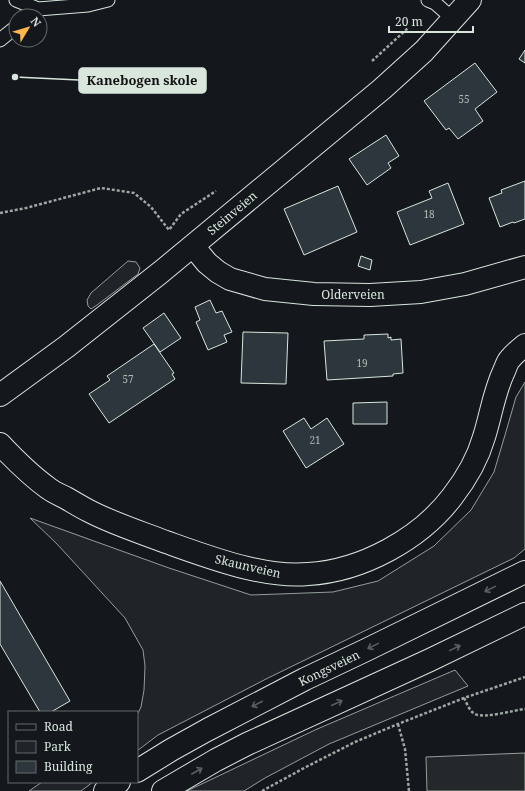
<svg xmlns="http://www.w3.org/2000/svg" width="525" height="791" font-family="'Noto Serif',serif">
  <rect width="100%" height="100%" fill="#14181c"/>
  <path fill="#202428" stroke="#939e99" d="M128,261L136,262L140,268L138,274L97,305L91,309L88,306L87,300L91,293Z
    M525,382V549L514,558L268,678L158,735L137,751V715L141,707L144,690L145,666L143,650L125,618L57,544L30,518L169,568L251,595L333,592L378,581L434,546L471,510L494,472L505,435L516,397Z
    M455,670L468,686L329,744L265,778L244,791H187L315,730Z
    M42,782H93L81,791H29Z"/>
  <path fill="#24282b" stroke="#939e99" d="M525,753V791H427L426,757Z"/>
  <path fill="#2c363c" stroke="#d8e6dc" d="M525,50V63L519,59Z
    M475,63L497,92L475,109L483,121L458,139L449,128L446,130L424,101Z
    M386,135L399,156L388,163L391,168L367,185L349,159Z
    M525,181V219L514,223L513,222L500,227L489,198L502,193L501,190Z
    M448,183L464,224L410,245L397,212L432,198L429,191Z
    M338,186L357,232L304,255L284,209Z
    M361,256L372,260L370,270L358,266Z
    M210,300L216,313L222,311L232,332L224,335L227,342L208,350L196,322L200,320L195,307Z
    M164,313L181,338L160,352L143,328Z
    M243,332L288,333L286,384L241,383Z
    M388,334V338L391,337V340L401,339L403,373L393,374V376L327,380L324,341L364,339V335Z
    M154,344L174,373L172,374L175,379L109,423L89,394L110,380L107,376Z
    M387,402V424H353V403Z
    M304,418L311,429L327,418L344,444L306,468L283,431Z
    M0,581L70,701L51,712H40L0,644Z"/>
  <g fill="none" stroke-linecap="round" stroke-linejoin="round">
    <defs>
      <path id="lane" d="M16,0L38,9L88,5L108,0
        M428,0L435,3L453,19
        M0,40L16,27"/>
      <path id="street" d="M193,246L207,263L218,272L230,279L265,289L314,294L370,295L421,292L465,284L525,267
        M0,395L66,347L161,272L382,89L424,51L470,0"/>
      <path id="secondary" d="M0,444C15,460 30,475 48,488C53,492 60,495 66,498C73,502 81,507 89,511C114,524 140,532 166,542C208,557 263,578 308,574C362,571 420,539 452,497C466,479 478,458 484,437C491,415 494,392 504,371C506,367 507,362 510,359C514,354 520,349 525,345"/>
      <path id="highway" d="M137,771L171,750L207,730L305,679L366,650L525,572
        M105,791L119,782
        M163,791L216,760L247,744L430,660L525,614"/>
    </defs>
    <use href="#lane" stroke="#d8e6dc" stroke-width="15"/>
    <use href="#street" stroke="#d8e6dc" stroke-width="24"/>
    <use href="#secondary" stroke="#d8e6dc" stroke-width="24"/>
    <use href="#highway" stroke="#d8e6dc" stroke-width="24"/>
    <path stroke="#9da8a2" stroke-width="2.5" stroke-dasharray="3 2" stroke-linecap="butt" d="M372,61L408,28
      M0,213L26,208L101,188L134,193L151,207L169,230L181,214L216,191
      M464,698C467,703 469,711 475,714C484,719 514,710 525,709
      M398,724L405,749L409,791
      M262,791L306,767L355,742L398,724L464,698L525,677"/>
    <use href="#lane" stroke="#14181c" stroke-width="13"/>
    <use href="#street" stroke="#14181c" stroke-width="22"/>
    <use href="#secondary" stroke="#14181c" stroke-width="22"/>
    <use href="#highway" stroke="#14181c" stroke-width="22"/>
  </g>
  <defs><path id="oneway-shaft" d="M-6 0H5M1.5-3L5.5 0L1.5 3" fill="none" stroke-width="1.6" stroke-linecap="round" stroke-linejoin="round"/></defs>
  <g stroke="#59605f">
    <use href="#oneway-shaft" transform="translate(490 589) rotate(154)"/>
    <use href="#oneway-shaft" transform="translate(373 646) rotate(154)"/>
    <use href="#oneway-shaft" transform="translate(455 648) rotate(-26)"/>
    <use href="#oneway-shaft" transform="translate(337 703) rotate(-25)"/>
    <use href="#oneway-shaft" transform="translate(257 704) rotate(153)"/>
    <use href="#oneway-shaft" transform="translate(197 771) rotate(-30)"/>
  </g>
  <g text-anchor="middle" dominant-baseline="central" stroke-width="3" stroke-linejoin="round" paint-order="stroke">
    <g font-size="10" fill="#adbab4">
      <text x="464" y="99">55</text>
      <text x="429" y="214">18</text>
      <text x="362" y="363">19</text>
      <text x="128" y="379">57</text>
      <text x="315" y="440">21</text>
    </g>
    <g font-size="12" fill="#d8e6dc" stroke="#14181c">
      <text transform="translate(232 213) rotate(-40)">Steinveien</text>
      <text x="353" y="294">Olderveien</text>
      <text transform="translate(248 566) rotate(13)">Skaunveien</text>
      <text transform="translate(329 668) rotate(-26)">Kongsveien</text>
    </g>
  </g>
  <path fill="none" stroke="#d8e6dc" stroke-width="1.5" d="M15 77L79 80"/>
  <circle fill="#d8e6dc" stroke="#14181c" stroke-width="1.5" cx="15" cy="77" r="4"/>
  <rect fill="#d8e6dc" stroke="#d8e6dc" stroke-width="1.5" x="79" y="68" width="127" height="25" rx="4"/>
  <g font-size="13" text-anchor="middle" font-weight="bold" fill="#111">
    <text x="142" y="85">Kanebogen skole</text>
  </g>
  <rect x="8" y="711" width="130" height="72" fill="#14181c" stroke="#626a69"/>
  <rect x="16" y="724" width="20" height="6" fill="#14181c" stroke="#626a69"/>
  <text x="44" y="731" font-size="12" fill="#d8e6dc">Road</text>
  <rect x="16" y="741" width="20" height="12" fill="#202428" stroke="#626a69"/>
  <text x="44" y="751" font-size="12" fill="#d8e6dc">Park</text>
  <rect x="16" y="761" width="20" height="12" fill="#2c363c" stroke="#626a69"/>
  <text x="44" y="771" font-size="12" fill="#d8e6dc">Building</text>
  <g transform="translate(28 28) rotate(52)"><circle r="19" fill="#14181c" stroke="#626a69"/>
  <path d="M0-3L7 15L0 10L-7 15Z" fill="#ffb74d"/>
  <text y="-6" font-size="11" font-weight="bold" text-anchor="middle" fill="#d8e6dc">N</text>
  </g>
  <path d="M389 26v6h84v-6" fill="none" stroke="#d8e6dc" stroke-width="2"/>
  <text x="395" y="26" font-size="12" fill="#d8e6dc" stroke="#14181c" stroke-width="3" paint-order="stroke">20 m</text>
</svg>
